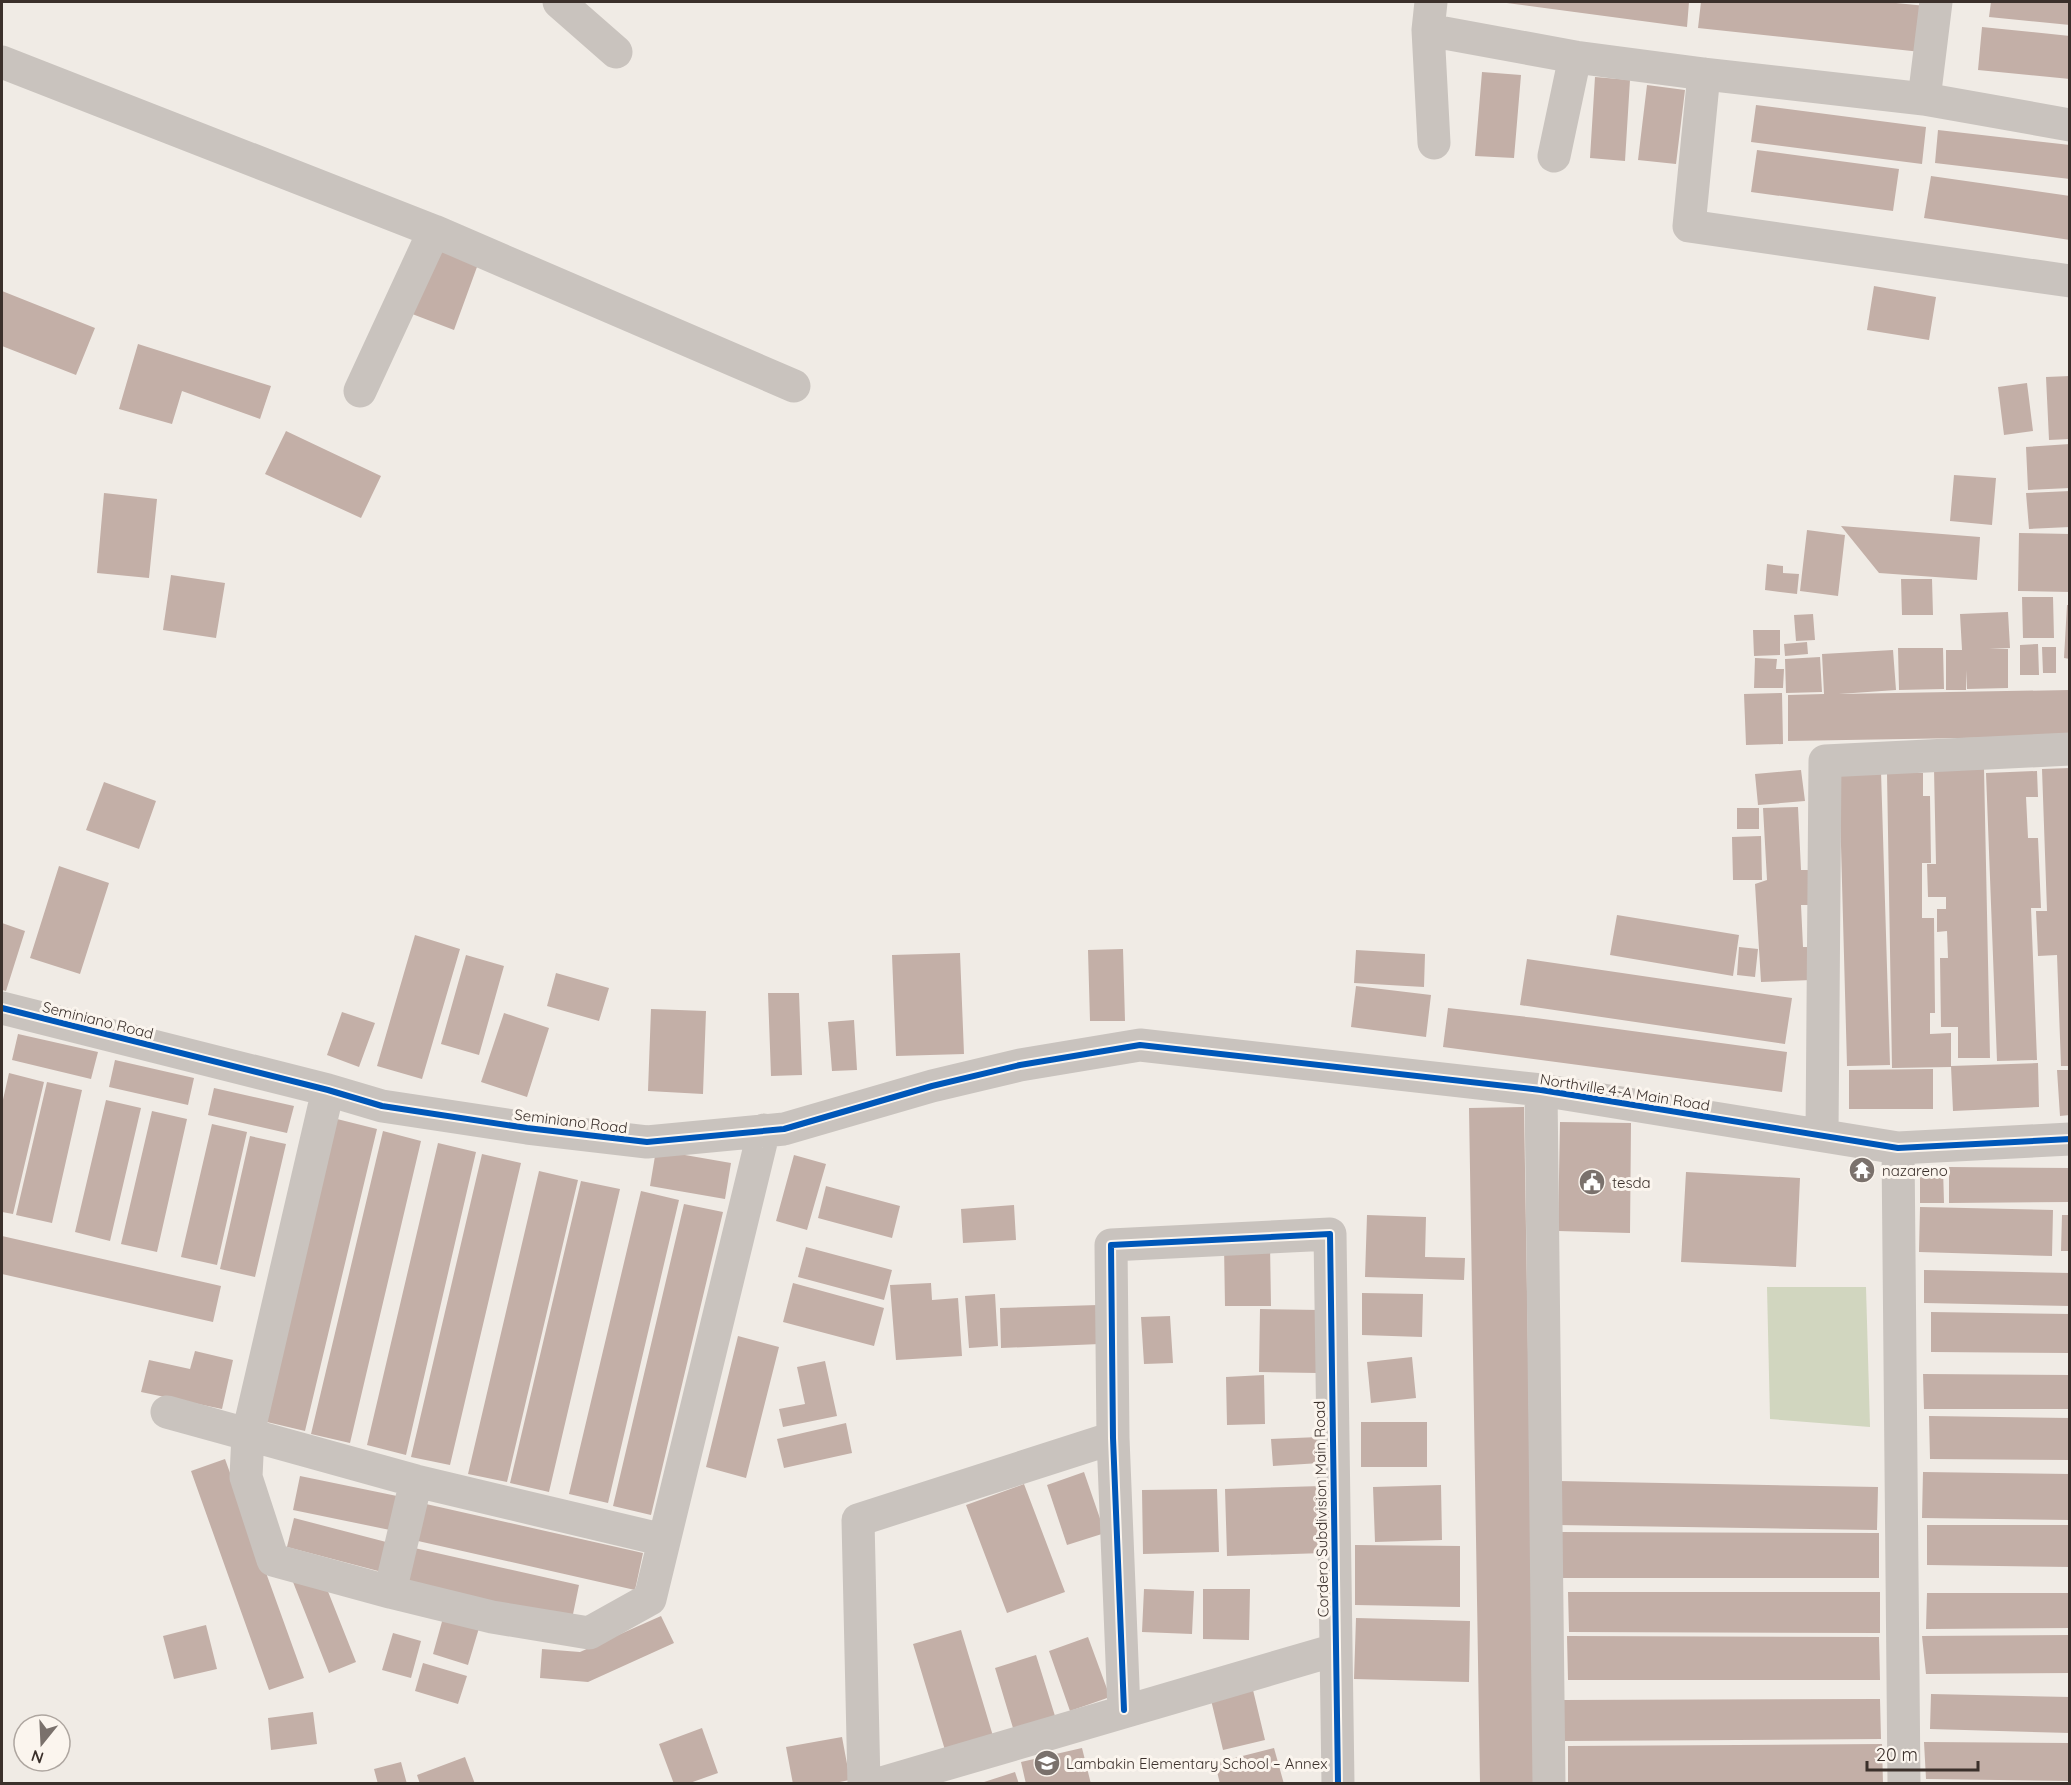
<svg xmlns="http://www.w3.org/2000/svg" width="2071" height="1785" font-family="Quicksand,sans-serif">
  <rect width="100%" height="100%" fill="#f0ebe5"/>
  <path fill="#d1d6bf" d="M1767,1287H1866L1870,1427L1770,1419Z"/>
  <path fill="#c3afa7" d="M1499,2H1689L1687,27Z
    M1701,2H1886L1926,6L1921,52L1698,28Z
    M1991,2H2070V25L1989,17Z
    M1982,27L2070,36V79L1978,70Z
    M1482,72L1521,75L1514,158L1475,156Z
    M1595,77L1630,80L1625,161L1590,158Z
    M1647,85L1685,90L1676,164L1638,160Z
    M1756,105L1926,127L1922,164L1751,142Z
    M1938,130L2070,145V179L1935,163Z
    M1757,150L1899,169L1893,211L1751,192Z
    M1931,176L2070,196V240L1924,218Z
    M435,238L481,256L454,330L407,312Z
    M1874,286L1936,297L1929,340L1867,330Z
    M2,291L95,328L76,375L2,346Z
    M138,344L271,386L260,419L182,391L172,424L119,409Z
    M2070,376V439L2049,440L2046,377Z
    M2027,383L2033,431L2004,435L1998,387Z
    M286,431L381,476L361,518L265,474Z
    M2070,444V488L2028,490L2026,447Z
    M1954,475L1996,478L1992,525L1950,521Z
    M2070,491V527L2029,529L2026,493Z
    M104,493L157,499L149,578L97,573Z
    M1841,526L1980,537L1977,580L1879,573Z
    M1807,530L1845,535L1838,596L1800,591Z
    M2019,533L2070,534V592L2018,591Z
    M1767,564L1783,566V573L1799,574L1797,594L1765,590Z
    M171,575L225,583L216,638L163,630Z
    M1901,579H1932L1933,615H1902Z
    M2022,597H2053L2054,638H2023Z
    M2067,605H2070V659L2064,658Z
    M2008,612L2010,648L1989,649H2008V688L1967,689L1966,670V690H1946V650H1962L1960,614Z
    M1813,614L1815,640L1796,641L1794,615Z
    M1753,630H1780V655L1754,656Z
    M1807,642L1808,654L1785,656L1784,644Z
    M2038,644L2039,675H2020V645Z
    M2042,647H2056V673H2043Z
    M1898,648H1943L1944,689L1899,690Z
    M1893,650L1896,690L1839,694L2070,690V736L1788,741V695L1824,694L1822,654Z
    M1820,657L1822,692L1786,693L1785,659Z
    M1755,658L1777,659L1776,669H1784L1783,688H1754Z
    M1782,693L1783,744L1746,745L1744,694Z
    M1984,768L1990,1058H1958V1027H1941L1940,958H1948L1947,931L1937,932V909H1946V897H1928L1927,864H1936L1934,769Z
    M2070,768V1066H2061L2057,955L2038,956L2036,911H2047L2042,769Z
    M1801,770L1805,801L1758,805L1755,774Z
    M1881,771L1890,1065L1847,1066L1839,772Z
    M2037,771L2038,797H2026L2028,838H2038L2041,908H2031L2037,1060L1997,1061L1986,773Z
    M1887,773H1923V796H1930L1931,863H1922V918H1934L1935,1013H1930V1034L1951,1033V1067L1892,1068Z
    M104,782L156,801L139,849L86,830Z
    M1798,807L1801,870H1811L1813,905H1801L1803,947H1810L1812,980L1761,982L1755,884L1767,880L1763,808Z
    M1737,808H1759V829H1737Z
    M1761,836L1762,880H1733L1732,837Z
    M59,866L109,883L80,974L30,958Z
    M1617,915L1739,935L1733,976L1610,955Z
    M2,923L25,931L6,991L2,990Z
    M415,935L460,949L422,1079L377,1066Z
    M1739,947L1758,949L1755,977L1737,975Z
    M1123,949L1125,1021H1090L1088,950Z
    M1356,950L1425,954L1424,987L1354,983Z
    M960,953L964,1054L896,1056L892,955Z
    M466,955L504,966L479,1055L441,1044Z
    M1527,959L1792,998L1785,1044L1520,1005Z
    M556,973L609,988L599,1021L547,1006Z
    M1356,986L1431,995L1426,1037L1351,1027Z
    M768,993H799L802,1075L771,1076Z
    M1448,1008L1536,1018L1787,1052L1782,1092L1443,1047Z
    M651,1009L706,1011L703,1094L648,1091Z
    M342,1012L375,1023L359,1067L327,1055Z
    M504,1013L549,1028L527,1097L481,1082Z
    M854,1020L857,1070L832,1071L828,1022Z
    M18,1034L98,1052L91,1079L12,1060Z
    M115,1060L194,1078L188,1105L109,1087Z
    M2038,1063L2039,1107L1953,1111L1951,1066Z
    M1933,1069V1109H1849V1070Z
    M2057,1070H2070V1115L2060,1116Z
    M9,1073L44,1082L13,1214L2,1212V1104Z
    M47,1082L82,1090L52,1223L16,1215Z
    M214,1088L294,1106L287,1133L208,1115Z
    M106,1100L141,1108L110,1241L75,1232Z
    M1524,1107L1535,1784H1480L1469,1108Z
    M152,1111L187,1119L157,1252L121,1244Z
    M337,1119L377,1129L305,1431L267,1422Z
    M1560,1122L1631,1123L1630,1233L1558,1231Z
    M212,1124L247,1132L217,1265L181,1257Z
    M383,1131L421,1141L350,1443L311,1434Z
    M250,1136L286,1144L255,1277L220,1269Z
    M438,1143L476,1152L406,1455L367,1445Z
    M656,1150L731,1163L725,1199L650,1186Z
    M482,1154L521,1163L450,1465L411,1457Z
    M794,1155L826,1164L807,1230L776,1221Z
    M1949,1167L2070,1168V1202L1949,1203Z
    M1943,1168L1944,1203H1920V1169Z
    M539,1171L578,1180L507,1482L468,1474Z
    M1686,1172L1800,1178L1796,1267L1681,1262Z
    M581,1181L620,1189L549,1492L510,1483Z
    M826,1186L900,1206L892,1238L818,1218Z
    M641,1191L679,1200L608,1503L569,1494Z
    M684,1204L723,1212L651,1515L613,1506Z
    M1014,1205L1016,1240L963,1243L961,1209Z
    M1920,1207L2053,1210L2052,1256L1919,1252Z
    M1367,1215L1426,1217L1425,1257L1465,1258L1464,1280L1365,1277Z
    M2062,1215H2070V1251H2061Z
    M2,1236L221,1286L213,1322L2,1274Z
    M1224,1244H1270L1271,1306H1225Z
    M806,1247L892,1270L884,1300L798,1277Z
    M1924,1270L2070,1273V1306L1924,1303Z
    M793,1283L884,1308L874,1346L783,1322Z
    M931,1283L932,1300L958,1298L962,1356L896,1360L890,1285Z
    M1362,1293L1423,1294L1422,1337L1362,1335Z
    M995,1294L998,1346L969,1348L965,1296Z
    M1098,1305L1100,1344L1001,1348L1000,1308Z
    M1260,1309L1319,1310L1318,1373L1259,1372Z
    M1931,1312L2070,1314V1353L1931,1352Z
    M1170,1316L1173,1363L1144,1364L1141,1317Z
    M738,1336L779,1347L746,1478L706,1467Z
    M195,1351L233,1360L222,1409L141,1392L149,1360L190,1369Z
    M1412,1357L1416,1398L1371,1403L1367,1362Z
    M825,1361L837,1416L783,1427L779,1409L805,1404L797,1367Z
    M1923,1374L2070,1375V1409H1924Z
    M1264,1375L1265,1424L1227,1425L1226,1377Z
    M1929,1416L2070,1418V1460L1930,1459Z
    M1361,1422H1427V1467H1361Z
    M846,1423L852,1453L784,1468L777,1439Z
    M1319,1437L1320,1463L1273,1466L1271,1439Z
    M225,1459L304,1678L269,1690L191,1471Z
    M1084,1472L1105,1533L1067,1545L1047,1485Z
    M1923,1472L2070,1474V1520L1922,1518Z
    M300,1476L397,1496L390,1530L293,1510Z
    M1558,1481L1878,1487L1877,1530L1557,1525Z
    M1024,1484L1065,1592L1007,1613L966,1505Z
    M1441,1485L1442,1540L1375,1542L1373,1487Z
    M1322,1486L1324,1553L1227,1556L1225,1489Z
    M1217,1489L1219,1552L1143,1554L1142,1490Z
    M426,1504L643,1553L635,1590L418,1541Z
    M294,1518L390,1543L382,1572L287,1547Z
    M1927,1525H2070V1567L1927,1565Z
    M1557,1532L1879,1533V1578H1557Z
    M1355,1545L1460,1546V1607L1355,1605Z
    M410,1547L579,1585L572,1619L402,1582Z
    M293,1582L325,1584L356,1662L329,1673Z
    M1144,1589L1194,1591L1192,1634L1142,1632Z
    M1203,1589H1250L1249,1640L1203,1639Z
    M1568,1592H1880V1633L1569,1632Z
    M1927,1593H2070V1628L1926,1629Z
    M661,1616L674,1643L588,1682L540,1678L542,1649L580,1652Z
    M443,1618L479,1628L468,1665L433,1654Z
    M1356,1618L1470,1621L1469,1682L1354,1679Z
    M206,1625L217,1669L174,1679L163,1636Z
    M961,1630L993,1736L945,1750L913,1644Z
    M393,1633L421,1641L411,1678L382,1670Z
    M2070,1635V1673L1926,1674L1922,1636Z
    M1567,1636L1879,1637L1880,1680H1568Z
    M1088,1637L1110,1697L1070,1711L1049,1651Z
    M1036,1655L1055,1716L1013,1728L995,1668Z
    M423,1663L467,1676L458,1704L415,1691Z
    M1253,1690L1265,1740L1223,1750L1211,1700Z
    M1931,1694L2070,1697V1733L1930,1729Z
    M1880,1699L1881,1739L1563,1741L1562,1700Z
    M313,1712L317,1744L271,1750L268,1718Z
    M702,1728L718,1773L687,1784H674L659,1744Z
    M842,1737L850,1780L829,1784H793L786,1747Z
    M1924,1742L2070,1743V1781L1926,1779Z
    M1882,1744L1883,1784H1568V1746Z
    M1082,1748L1091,1784H1026L1021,1762Z
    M1274,1748L1284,1784H1220L1215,1763Z
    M465,1757L475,1784H420L417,1775Z
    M401,1762L407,1784H378L374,1769Z
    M1015,1772L1019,1784H981V1783Z"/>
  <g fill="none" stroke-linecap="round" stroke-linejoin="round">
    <path stroke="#c9c3be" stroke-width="33" d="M559,2L616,52
      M1431,2L1428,30L1434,143
      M1428,30L1575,57L1704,74L1924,99L2070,125
      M2,62L434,231L794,386
      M1704,74L1689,226L2070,281
      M1924,99L1936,2
      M1554,156L1575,57
      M360,391L434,231
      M2,1008L328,1090L382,1106L527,1128L647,1142L784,1129L932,1086L1020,1065L1140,1045L1541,1090L1898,1148L2070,1139
      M328,1090L248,1434L246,1477L273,1560L390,1592
      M1541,1090L1549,1784
      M1822,1135L1825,761L2070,749
      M1898,1148L1904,1784
      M167,1412L416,1481L664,1540
      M416,1481L390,1592L492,1617L589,1633L650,1599L764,1130
      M1124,1710L1113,1438L1111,1245L1330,1234L1338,1784
      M864,1784L858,1520L1113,1438
      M878,1784L1335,1650"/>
    <defs>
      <path id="cycleway" d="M2,1008L328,1090L382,1106L527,1128L647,1142L784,1129L932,1086L1020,1065L1140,1045L1541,1090L1898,1148L2070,1139
        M1124,1710L1113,1438L1111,1245L1330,1234L1338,1784"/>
    </defs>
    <use href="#cycleway" stroke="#fbf5ee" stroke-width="10"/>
    <use href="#cycleway" stroke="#0057b8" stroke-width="6"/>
  </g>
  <defs>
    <symbol id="temple-disc" viewBox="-11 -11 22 22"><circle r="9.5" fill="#7a716c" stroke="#fbf5ee"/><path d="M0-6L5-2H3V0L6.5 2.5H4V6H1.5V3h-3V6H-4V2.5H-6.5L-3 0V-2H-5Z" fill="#fff"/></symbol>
    <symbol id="civic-disc" viewBox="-11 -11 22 22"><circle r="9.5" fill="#7a716c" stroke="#fbf5ee"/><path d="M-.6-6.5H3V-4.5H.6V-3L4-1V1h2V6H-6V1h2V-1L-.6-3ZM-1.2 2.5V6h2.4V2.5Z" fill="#fff"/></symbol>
    <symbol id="school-disc" viewBox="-11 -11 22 22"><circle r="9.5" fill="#7a716c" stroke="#fbf5ee"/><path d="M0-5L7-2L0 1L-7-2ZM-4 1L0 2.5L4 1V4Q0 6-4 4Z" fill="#fff"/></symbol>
  </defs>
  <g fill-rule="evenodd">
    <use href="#temple-disc" x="1847" y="1155" width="30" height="30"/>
    <use href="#civic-disc" x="1577" y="1167" width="30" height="30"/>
    <use href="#school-disc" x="1032" y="1748" width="30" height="30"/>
  </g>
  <g text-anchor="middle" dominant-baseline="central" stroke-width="6" stroke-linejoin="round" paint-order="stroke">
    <g font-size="15" fill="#3b302b" stroke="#fbf5ee">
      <text transform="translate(98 1020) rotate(14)">Seminiano Road</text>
      <text transform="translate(1625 1092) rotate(9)">Northville 4-A Main Road</text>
      <text transform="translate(571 1121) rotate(7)">Seminiano Road</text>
      <text transform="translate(1321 1509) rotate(-91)">Cordero Subdivision Main Road</text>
    </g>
    <g font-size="15" fill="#3b302b" stroke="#fbf5ee" text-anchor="start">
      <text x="1882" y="1170">nazareno</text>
      <text x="1612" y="1182">tesda</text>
      <text x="1066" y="1763">Lambakin Elementary School – Annex</text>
    </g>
  </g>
  <rect width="2071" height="1785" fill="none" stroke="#3b302b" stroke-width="6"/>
  <g transform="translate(42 1743) rotate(198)"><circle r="28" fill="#fbf5ee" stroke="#aea6a0" stroke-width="1.5"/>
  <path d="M0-4.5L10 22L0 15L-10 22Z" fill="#7a716c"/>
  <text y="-9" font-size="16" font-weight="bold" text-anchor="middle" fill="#3b302b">N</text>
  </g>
  <path d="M1867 1761v9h111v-9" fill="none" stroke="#3b302b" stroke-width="3"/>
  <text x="1876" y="1761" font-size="18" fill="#3b302b" stroke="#fbf5ee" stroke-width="4.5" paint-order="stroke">20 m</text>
</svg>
